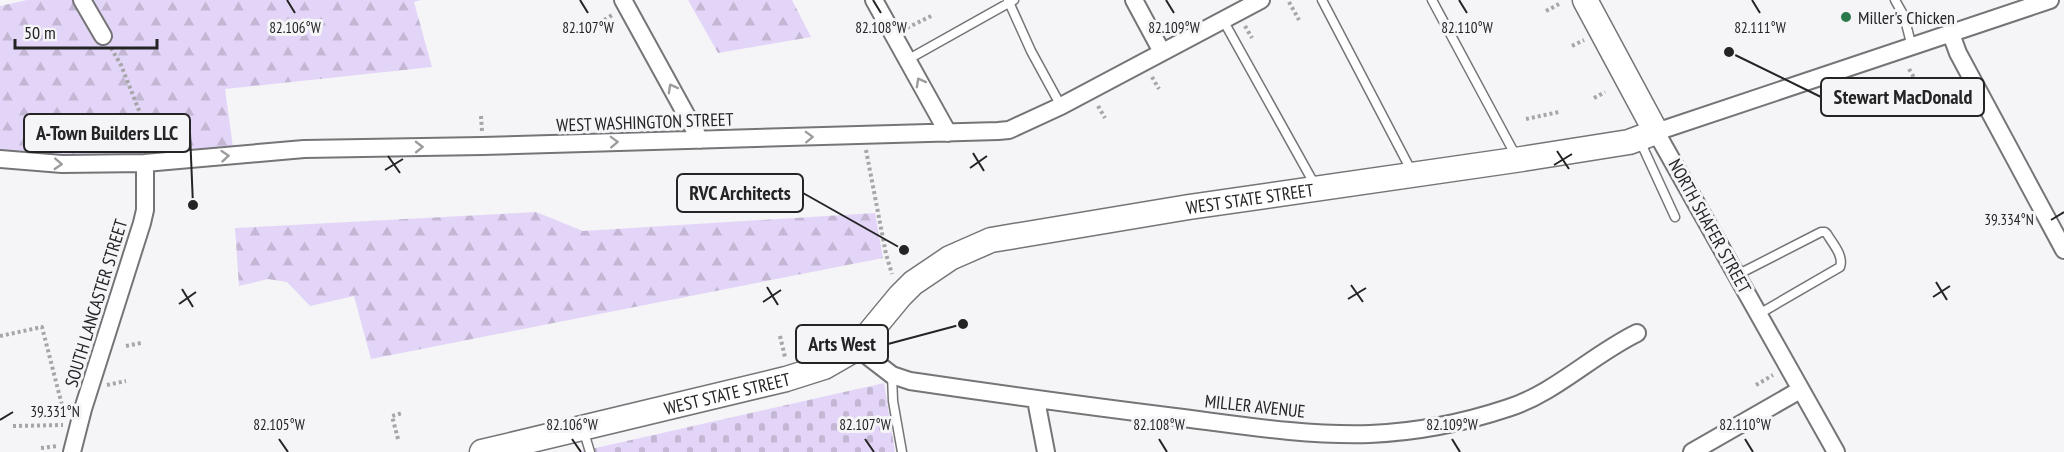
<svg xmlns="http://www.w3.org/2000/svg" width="2064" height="452" font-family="'PT Sans Narrow',sans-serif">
  <defs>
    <pattern id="forest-firs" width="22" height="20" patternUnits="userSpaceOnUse" patternTransform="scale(1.5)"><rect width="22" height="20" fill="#e3d5f8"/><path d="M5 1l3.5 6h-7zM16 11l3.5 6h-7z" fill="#c3b7d4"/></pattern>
    <pattern id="cemetery-stones" width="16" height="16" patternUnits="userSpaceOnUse" patternTransform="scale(1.5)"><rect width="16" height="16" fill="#e3d5f8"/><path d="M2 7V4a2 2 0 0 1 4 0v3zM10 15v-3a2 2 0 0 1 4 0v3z" fill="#c3b7d4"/></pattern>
  </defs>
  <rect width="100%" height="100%" fill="#f5f4f7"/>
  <path fill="url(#forest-firs)" d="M27,0H421L414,2L432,67L225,89L234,155L0,159V6Z
    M688,0H792L811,37L718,53Z
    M536,212L583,231L875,213L883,258L371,359L354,296L310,306L287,282L268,279L239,286L235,228Z"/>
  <path fill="url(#cemetery-stones)" d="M884,383L895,452H578Z"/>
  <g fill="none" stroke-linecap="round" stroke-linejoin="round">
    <defs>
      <path id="lane" d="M1008,0L1031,51L1061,106
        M1322,0L1412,172
        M1432,0L1517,158
        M1895,0L1904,16L1912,47
        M1223,20L1316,187
        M907,60L1014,0
        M1640,141L1675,217
        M1737,275L1821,232H1825L1827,234C1833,244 1844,256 1840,267L1759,314
        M892,375L893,401L902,452
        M583,429L590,452"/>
      <path id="street" d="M82,0L103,36
        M623,0L700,140
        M874,0L948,133
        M1134,0L1162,52
        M1951,34L1958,53L2064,250
        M0,159L62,164L145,163L304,149L482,146L998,131L1009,130L1061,106L1261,0
        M857,348L892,375L910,381C998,394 1087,406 1175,417C1239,425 1305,436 1370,434C1417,432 1463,423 1508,408C1555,393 1592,355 1637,333
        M1036,400L1046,452
        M72,452L83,409L142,223L145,210V163
        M1692,452L1800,390
        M1836,452L1656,132L2050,0"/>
      <g id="secondary">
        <path id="s1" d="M482,452L786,379L824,367L857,348L900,296L913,283L950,258L991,240L1189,207L1522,159L1629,142L1656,132L1585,0"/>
      </g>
    </defs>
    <use href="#lane" stroke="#757477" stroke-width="11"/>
    <use href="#street" stroke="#757477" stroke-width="20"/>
    <use href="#secondary" stroke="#757477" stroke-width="27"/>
    <path stroke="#a6a5a7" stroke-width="4" stroke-dasharray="3 3" stroke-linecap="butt" d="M1289,2L1299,20
      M1546,11L1559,4
      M599,23L614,14
      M1245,26L1252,38
      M907,28L933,15
      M1572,46L1584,40
      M111,48L121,65L140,113L142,148
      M1909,69L1916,81
      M1152,77L1159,89
      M1880,79L1889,96
      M1594,98L1605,92
      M1098,106L1105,118
      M481,116L482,131
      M1526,119L1559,112
      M866,150L886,254L892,274
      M0,336L42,327L64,413
      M780,336L785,357
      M126,346L141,343
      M107,385L126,381
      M1756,385L1773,375
      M13,426L63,425
      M398,439L392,416L402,413
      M41,448L58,446"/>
    <use href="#lane" stroke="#fff" stroke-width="8"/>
    <use href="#street" stroke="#fff" stroke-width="16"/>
    <use href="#secondary" stroke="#fff" stroke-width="24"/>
  </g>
  <defs><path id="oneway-chevron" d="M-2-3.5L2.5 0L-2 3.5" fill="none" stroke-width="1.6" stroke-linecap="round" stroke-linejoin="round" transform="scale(1.5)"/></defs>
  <g stroke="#9c9c9d">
    <use href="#oneway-chevron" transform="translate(920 82) rotate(-119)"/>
    <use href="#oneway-chevron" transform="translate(672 88) rotate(-119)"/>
    <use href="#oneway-chevron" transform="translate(809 137) rotate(-2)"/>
    <use href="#oneway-chevron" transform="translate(614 142) rotate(-2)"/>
    <use href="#oneway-chevron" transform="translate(419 147) rotate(-1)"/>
    <use href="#oneway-chevron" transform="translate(225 156) rotate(-5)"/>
    <use href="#oneway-chevron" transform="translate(58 164) rotate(3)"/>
  </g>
  <path fill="none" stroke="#242425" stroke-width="2" d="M287,0L295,13M580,0L588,13M873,0L881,13M1166,0L1174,13M1459,0L1467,13M1752,0L1760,13M1557,151L1569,169M973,153L984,171M388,156L400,173M1554,165L1572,154M970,168L987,156M385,170L403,159M2051,220L2064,212M1936,282L1947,300M1351,285L1363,302M767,287L778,305M182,289L193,307M1933,297L1950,286M1348,299L1366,288M763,302L781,290M179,304L196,292M0,420L13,412M279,439L288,452M572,439L581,452M865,439L874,452M1159,439L1167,452M1452,439L1460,452M1745,439L1753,452"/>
  <circle fill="#2a794a" stroke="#f5f4f7" stroke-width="2" cx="1846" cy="17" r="6"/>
  <g text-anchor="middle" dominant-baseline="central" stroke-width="6" stroke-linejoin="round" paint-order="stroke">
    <g font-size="18" fill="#242425" stroke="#f5f4f7" text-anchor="start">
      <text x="1858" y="17">Miller's Chicken</text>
    </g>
    <g font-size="18" fill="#242425" stroke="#f5f4f7">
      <text transform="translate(645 122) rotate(-2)">WEST WASHINGTON STREET</text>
      <text stroke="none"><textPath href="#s1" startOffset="828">WEST STATE STREET</textPath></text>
      <text transform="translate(1710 226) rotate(61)">NORTH SHAFER STREET</text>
      <text transform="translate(96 303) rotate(-73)">SOUTH LANCASTER STREET</text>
      <text stroke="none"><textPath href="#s1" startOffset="252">WEST STATE STREET</textPath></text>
      <text transform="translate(1255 406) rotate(6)">MILLER AVENUE</text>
    </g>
  </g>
  <g font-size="15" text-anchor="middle" fill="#242425" stroke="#f5f4f7" stroke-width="6" stroke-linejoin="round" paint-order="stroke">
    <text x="295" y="33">82.106°W</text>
    <text x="588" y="33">82.107°W</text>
    <text x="881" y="33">82.108°W</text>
    <text x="1174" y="33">82.109°W</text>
    <text x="1467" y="33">82.110°W</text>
    <text x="1760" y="33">82.111°W</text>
    <text x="2009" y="225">39.334°N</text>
    <text x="55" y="417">39.331°N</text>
    <text x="279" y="430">82.105°W</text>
    <text x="572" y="430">82.106°W</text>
    <text x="865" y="430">82.107°W</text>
    <text x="1159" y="430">82.108°W</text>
    <text x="1452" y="430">82.109°W</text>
    <text x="1745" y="430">82.110°W</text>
  </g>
  <path fill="none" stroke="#242425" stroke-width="2" d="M1729 52L1821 97M193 205L190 133M904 250L803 193M963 324L888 344"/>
  <g fill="#242425" stroke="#f5f4f7" stroke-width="2">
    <circle cx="1729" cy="52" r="6"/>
    <circle cx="193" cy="205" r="6"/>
    <circle cx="904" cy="250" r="6"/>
    <circle cx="963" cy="324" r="6"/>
  </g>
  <g fill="#f5f4f7" stroke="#242425" stroke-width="2">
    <rect x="1821" y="78" width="163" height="38" rx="6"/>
    <rect x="24" y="114" width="166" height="38" rx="6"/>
    <rect x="677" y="174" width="126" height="38" rx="6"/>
    <rect x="796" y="325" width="92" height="38" rx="6"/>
  </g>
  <g font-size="20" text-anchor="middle" font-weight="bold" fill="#242425">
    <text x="1903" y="104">Stewart MacDonald</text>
    <text x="107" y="140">A-Town Builders LLC</text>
    <text x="740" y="200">RVC Architects</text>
    <text x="842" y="351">Arts West</text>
  </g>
  <path d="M15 39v9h142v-9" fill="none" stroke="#242425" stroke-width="3"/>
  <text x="24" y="39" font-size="18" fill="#242425" stroke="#f5f4f7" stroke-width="4.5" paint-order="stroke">50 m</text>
</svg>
